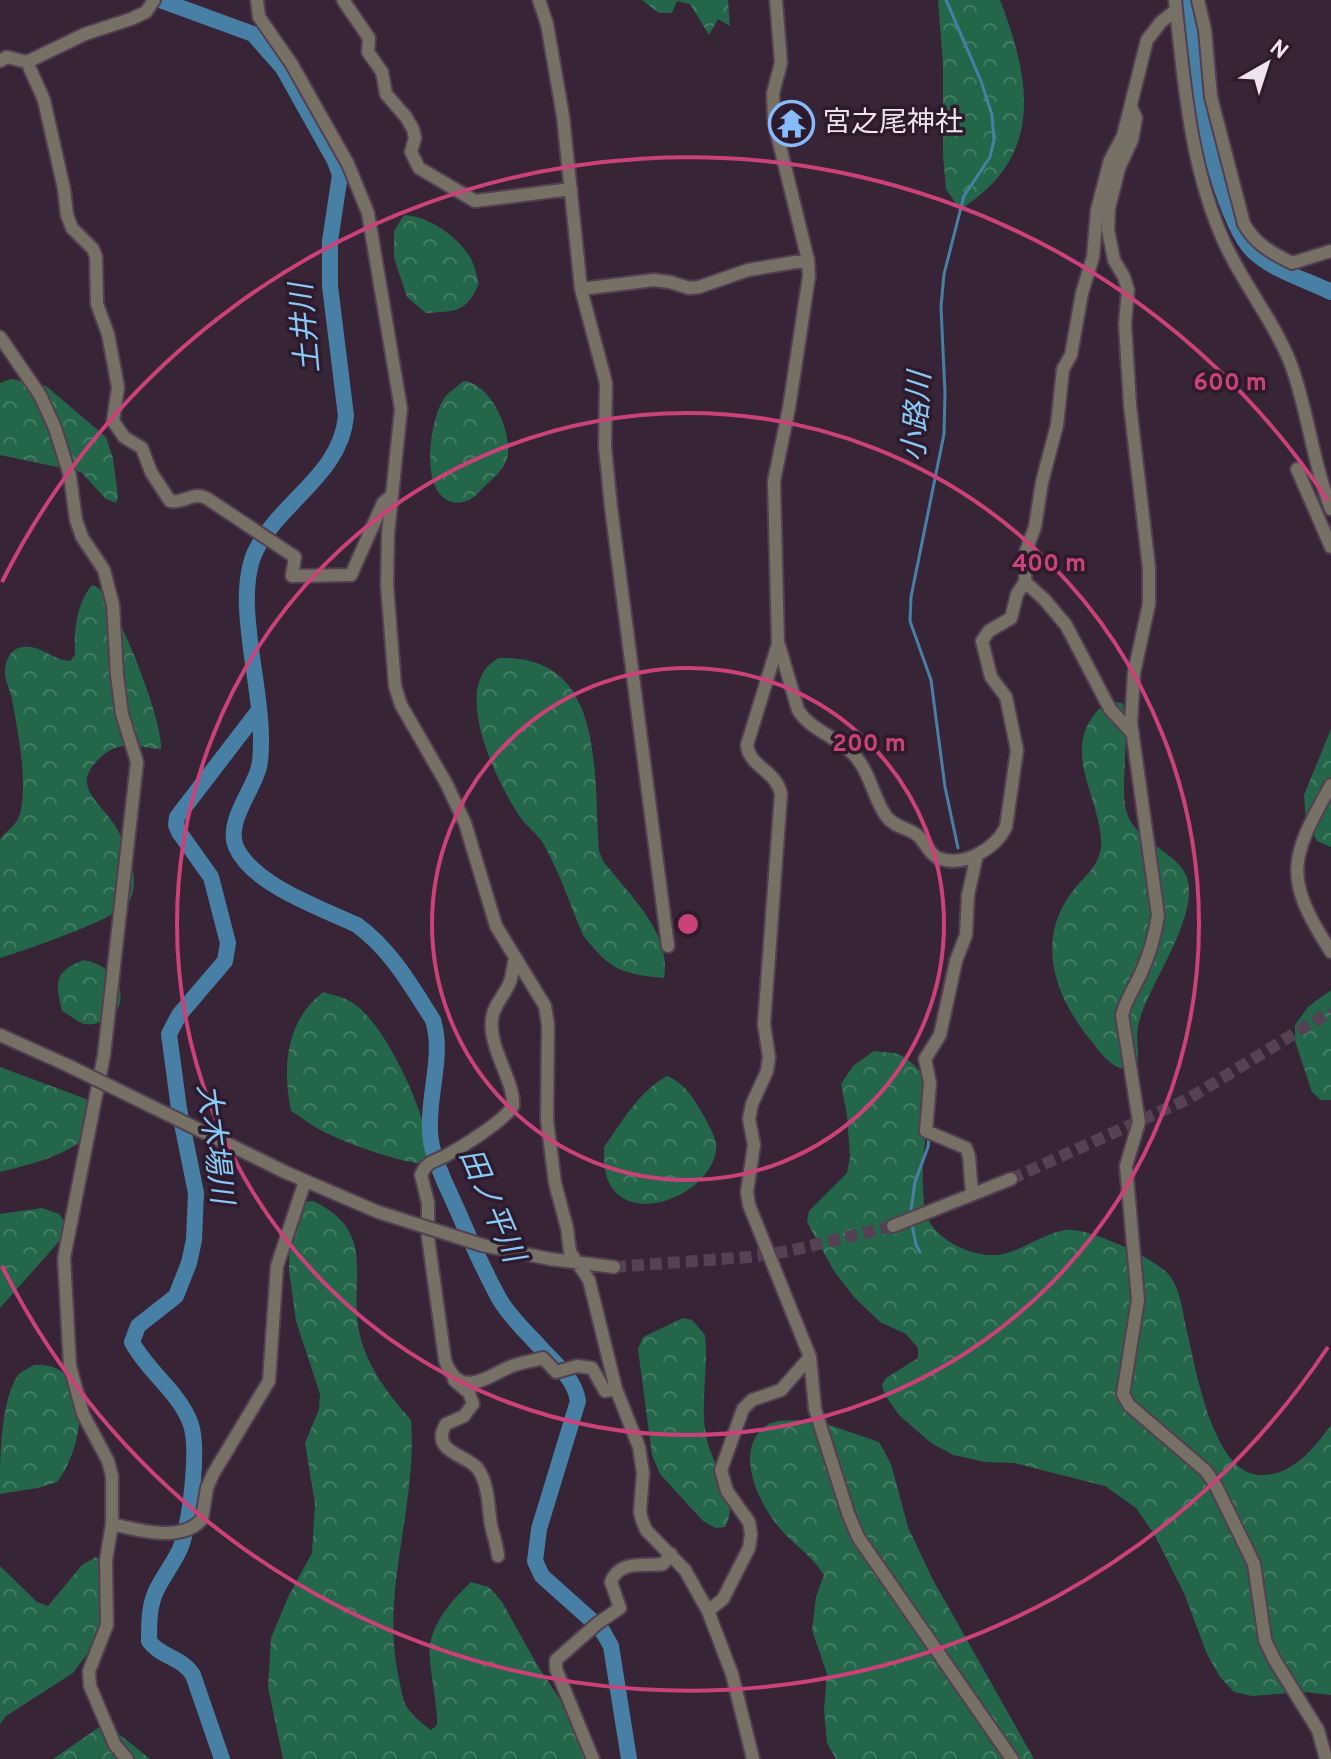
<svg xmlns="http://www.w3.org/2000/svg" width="1331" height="1759" font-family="Overpass,'Noto Sans JP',sans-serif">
  <defs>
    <pattern id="forest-crowns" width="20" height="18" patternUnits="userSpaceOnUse" patternTransform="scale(2)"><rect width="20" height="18" fill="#24664a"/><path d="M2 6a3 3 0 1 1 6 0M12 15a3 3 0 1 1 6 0" fill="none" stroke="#447c64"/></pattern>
  </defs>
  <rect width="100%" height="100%" fill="#382437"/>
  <path fill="url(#forest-crowns)" d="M642,0H728L730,26L718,19L709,35L690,4L677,1L672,13H659Z
    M938,0H1000C1030,78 1045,154 964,207L956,204L946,189L943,156V64Z
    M404,215C429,216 459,237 471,259C475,266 476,275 479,283C467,313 455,311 426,313L407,297L394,258V231Z
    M11,379L46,386L106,437L113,458L118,497L116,503L106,499L81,472L0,455V383Z
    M464,381C492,385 510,429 508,454C506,469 493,478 483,488C475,497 466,505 452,502C419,493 430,423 442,402C446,393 457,387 464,381Z
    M92,585C96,587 99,588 102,592C120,613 164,723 161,749C148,749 137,744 124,746C114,747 105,752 98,760C74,783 94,798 108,816C124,835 147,885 125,906C107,922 26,950 0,958V839C8,829 19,824 21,810C27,775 18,734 12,699C10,689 4,679 5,669C6,658 12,648 23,647C39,644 53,660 70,661L75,655C74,632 76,604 92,585Z
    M499,658C607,654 593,776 599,851L603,861C628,894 672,932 664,978C621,974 610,970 583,935C570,905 560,873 544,845C538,834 527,827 520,817C497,783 448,684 499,658Z
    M1113,702L1122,703C1131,718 1121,781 1125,805C1130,838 1163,845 1181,867C1212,904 1144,987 1138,1027C1135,1042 1141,1054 1136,1069C1115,1073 1104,1057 1092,1042C1056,999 1034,942 1072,892C1084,876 1099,867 1101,846C1103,805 1066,760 1090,721C1096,711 1102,704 1113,702Z
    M1331,729V847H1330L1317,841L1306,821L1304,795Z
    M84,960C103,963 125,980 120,1003C117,1016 96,1027 84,1024C77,1021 69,1015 62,1011C55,982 54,971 84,960Z
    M1331,990V1100H1321L1312,1092L1295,1041V1025L1308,1007Z
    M323,992C333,995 345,997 353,1003C388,1026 431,1123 431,1164C407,1166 339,1141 317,1128C308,1123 300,1116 291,1111C282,1067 286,1021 323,992Z
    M874,1051C881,1052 891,1052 898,1054C912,1060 926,1075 928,1090C930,1120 921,1154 923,1187C924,1203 923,1213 933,1227C946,1244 975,1257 998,1255C1021,1252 1043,1233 1066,1230C1087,1227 1149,1256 1165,1271C1180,1284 1182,1309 1186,1327C1195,1364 1212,1474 1260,1475C1293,1476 1314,1448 1331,1425V1695L1304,1692L1252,1696L1234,1692L1220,1677L1207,1654L1184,1593L1154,1534L1136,1508L1105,1486L1014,1463L985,1462L953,1455L931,1443L899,1415L885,1395L882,1385L886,1378L918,1358V1348L906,1334L880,1322L854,1297L834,1271L807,1222L809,1211L847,1173L850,1157L847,1115L841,1084L853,1066Z
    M0,1067L86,1099L97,1116V1126C73,1155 35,1163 0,1172Z
    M667,1076C686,1084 694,1099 704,1116C709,1126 718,1140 716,1151C709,1196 626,1229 607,1178C604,1168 604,1157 604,1147C622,1122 639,1091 667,1076Z
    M313,1201C380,1233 347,1280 360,1336C368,1368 389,1395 411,1420C418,1506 379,1594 399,1679C401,1687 402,1697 405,1704C410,1713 422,1724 431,1730L437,1725C438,1702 427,1661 430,1644C435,1619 453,1599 471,1582L489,1587L502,1602L536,1663L599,1759H283L268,1687L271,1638L289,1595L312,1553L315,1504L305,1443L319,1409L320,1394L296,1321L289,1270L290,1219L302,1202Z
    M42,1208L59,1214L67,1225L64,1236L0,1308V1214Z
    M683,1318L692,1320L705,1335C709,1370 699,1406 707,1440C713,1467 741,1501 725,1527L716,1528L703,1521L660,1474L652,1455L638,1349L643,1337Z
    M34,1365C40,1365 48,1365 53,1367C96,1383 79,1455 57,1482L38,1488L0,1494C0,1460 0,1402 18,1375C22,1371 29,1368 34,1365Z
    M818,1421L879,1442L891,1464L908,1527L932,1578L1034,1759H836L827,1743L824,1709L827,1674L812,1630L816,1597L824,1575C812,1555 792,1544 778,1526C757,1501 732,1446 769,1424C781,1418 805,1421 818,1421Z
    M96,1557L105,1565L100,1637L73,1673L6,1716L0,1724V1566L37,1602L48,1606L82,1565Z
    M98,1728L114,1730L150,1759H53Z"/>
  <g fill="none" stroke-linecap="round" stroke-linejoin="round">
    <path stroke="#4880a5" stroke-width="3" d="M946,0L981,81L992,115L994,140L990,157L964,196L944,274L941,307L945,393L944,434L911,597L910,621L931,680L945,787L958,848
      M911,1210L915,1182L928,1147L929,1137
      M912,1225L916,1245L920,1252"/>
    <path stroke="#4880a5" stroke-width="16" d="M160,0L253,34L283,68L335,161L340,175L330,241V286L346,416C341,474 281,501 256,550C232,599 263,687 261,743C261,752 261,764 257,773C250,794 226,824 236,847C253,885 321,908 357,925C391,950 410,984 433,1020C444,1055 428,1093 430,1130C430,1148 438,1166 445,1183C463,1221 479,1263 500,1300C510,1317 526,1332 540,1347C555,1364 574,1377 578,1401L539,1529L535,1561L542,1576L589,1618L603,1632L611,1646L629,1759
      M1185,0C1192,28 1192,57 1196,85C1202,123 1227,228 1254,252C1274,271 1307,280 1331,292
      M222,1759L193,1675C182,1657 160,1657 149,1641C149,1622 149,1603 158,1587C165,1574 174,1562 180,1549C190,1524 200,1446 190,1422C178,1391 147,1371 132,1342L138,1326L176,1296L189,1263L194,1240L196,1193L179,1109L169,1034L179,1015L225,961L228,943L211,877L179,832L176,825L177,817L259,710"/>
    <path stroke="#544153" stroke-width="12" stroke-dasharray="12 6" stroke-linecap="butt" d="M1011,1179L1188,1099L1331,1011
      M614,1267L749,1257L789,1251L893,1226"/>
    <defs>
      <path id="minor" d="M257,0L259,17L291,63L348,164L368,213L401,409L388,534L387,585L395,686L401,705L446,783L465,823L496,926L545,1006L548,1025L547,1120L555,1183L567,1228L570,1252L589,1280L616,1389L639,1447L643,1473L640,1512L642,1520L646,1530L685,1570L708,1611L732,1674L753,1759
        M343,0L369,38L368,52L382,72L386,94L406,117L413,129L415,138L411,152L419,168L475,201L571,189
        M539,0L547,24L563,116L581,289L606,383L605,447L611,507L668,946
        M776,0L781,63L773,93L774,122L808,260L809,276L789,408L774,481L778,644L747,745C749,767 776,770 781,794L764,1024L769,1057L767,1071L752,1104L749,1119L754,1145L747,1192L749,1205L810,1357L815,1409L848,1513L858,1537L1012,1759
        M1175,0C1184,82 1190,168 1225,244C1244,285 1273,320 1290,362C1308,409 1312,461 1331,509
        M1198,0L1205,30L1211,97L1244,224C1255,244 1272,253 1292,263L1331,251
        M0,61L7,57L27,62L85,34L131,19L146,12L154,0
        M27,62L44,100L64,189L67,215L72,228L93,249L96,257L97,304L108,334L118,387L113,421L124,437L142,448L151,472L170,501C184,504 194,490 208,499L295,557L292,576L351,575L383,503L392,495
        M1131,107L1136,118L1132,140L1119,168L1109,208L1108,230L1114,260L1124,277L1128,290L1125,324L1130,405L1149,568V604L1134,673L1131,723L1158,915C1155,935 1150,954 1141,973C1135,987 1126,999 1122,1015L1139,1122L1126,1166L1138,1300L1123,1394L1129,1405L1206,1471L1216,1486L1254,1564L1265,1640L1274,1659L1318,1730L1326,1759
        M581,289L654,280L670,282L689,288L699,287L748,270L808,260
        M0,337L40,395L55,428L70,476L76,520L82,537L104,570L113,605L117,675L122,714L137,762L104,1055L64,1258L70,1366L83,1414L108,1461L112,1476V1524L106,1560L107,1625L89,1671L90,1686L115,1745L127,1759
        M1297,469L1331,547
        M1025,582L1044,599L1066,625L1110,709L1133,734
        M779,645L798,710C812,732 839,737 855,756C871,774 873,798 886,816C895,828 907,827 917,835C925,841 928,853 938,858C963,868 995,849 1006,827L1017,750L1006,697L991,677L982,641L989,631L1011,618L1017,594L1025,582L1026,551L1035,527L1042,482L1057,425L1063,369L1071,355L1082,293L1093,257L1097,210L1110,160L1123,136L1147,40L1161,22L1176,10
        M1331,785C1289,860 1283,877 1331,952
        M515,959C512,968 513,976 509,984C504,996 493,1006 492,1019C488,1048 515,1081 513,1106C504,1121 462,1147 445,1156C433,1162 426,1162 421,1175L428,1203V1237L445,1360C459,1402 489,1375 512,1366C522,1362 533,1361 543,1358L556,1372L577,1366L592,1368L605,1391L616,1389
        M0,1035L67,1065
        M285,1172L378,1212
        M972,1194L969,1156L966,1148L926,1131L930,1083L925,1059L940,1035L956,961L966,935L968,895L977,855
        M893,1226L1011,1179
        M550,1259L614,1267
        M454,1380L469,1393L473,1404L464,1416L446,1424C429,1452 468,1455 478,1469C489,1485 488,1507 491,1525C493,1535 497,1545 498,1556
        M112,1524C137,1530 183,1543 202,1519L207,1488L213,1474L269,1381L277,1266L305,1181
        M708,1611L723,1599L749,1548L751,1534L749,1522L727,1491L721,1470L743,1409L752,1400L781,1390L810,1357
        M593,1759L556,1669V1660L598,1623L620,1608L611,1582C619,1559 645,1567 663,1564L671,1554"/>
    </defs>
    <use href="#minor" stroke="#523f51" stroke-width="16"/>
    <use href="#minor" stroke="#777064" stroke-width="12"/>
    <defs>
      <path id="minor-bridge" d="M67,1065L285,1172
        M378,1212L482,1245L550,1259"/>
    </defs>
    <use href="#minor-bridge" stroke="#523f51" stroke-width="16" stroke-linecap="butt"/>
    <use href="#minor-bridge" stroke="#777064" stroke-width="12"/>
  </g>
  <g fill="none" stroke="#cb4179" stroke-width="4">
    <circle cx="688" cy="924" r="256"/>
    <circle cx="688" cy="924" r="511"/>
    <path d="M1328 1347A767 767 0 0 1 2 1266M2 582A767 767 0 0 1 1328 501"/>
  </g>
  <defs>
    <symbol id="temple-ring" viewBox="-11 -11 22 22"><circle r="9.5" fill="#2d1b2d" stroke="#88bbfc" stroke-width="1.5"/><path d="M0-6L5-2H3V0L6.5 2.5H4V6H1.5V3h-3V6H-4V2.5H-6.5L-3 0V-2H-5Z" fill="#88bbfc"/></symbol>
  </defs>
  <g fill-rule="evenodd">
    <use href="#temple-ring" x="766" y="98" width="51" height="51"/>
  </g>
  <g text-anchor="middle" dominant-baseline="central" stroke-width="7" stroke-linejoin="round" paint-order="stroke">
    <g font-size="28" fill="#f0e3f0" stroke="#2d1b2d" text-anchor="start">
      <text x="823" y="124">宮之尾神社</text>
    </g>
    <g font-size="30" font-style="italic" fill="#89c9f5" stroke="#2d1b2d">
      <text transform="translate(307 328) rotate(-95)">土井川</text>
      <text transform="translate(919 417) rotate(-86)">小路川</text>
      <text transform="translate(213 1144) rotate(83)">大木場川</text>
      <text transform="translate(490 1206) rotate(67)">田ノ平川</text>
    </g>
  </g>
  <circle cx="688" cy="924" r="12" fill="#cb4179" stroke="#2d1b2d" stroke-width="4"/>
  <g font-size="24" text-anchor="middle" font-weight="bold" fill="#cb4179" stroke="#2d1b2d" stroke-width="7" stroke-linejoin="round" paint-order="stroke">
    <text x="1230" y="390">600 m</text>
    <text x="1049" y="571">400 m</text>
    <text x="869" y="751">200 m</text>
  </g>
  <g transform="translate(1267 64) rotate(39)" stroke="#2d1b2d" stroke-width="6" paint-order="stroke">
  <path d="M0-6L14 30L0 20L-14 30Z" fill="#f0e3f0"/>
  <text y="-12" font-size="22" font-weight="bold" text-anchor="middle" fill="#f0e3f0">N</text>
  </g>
</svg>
